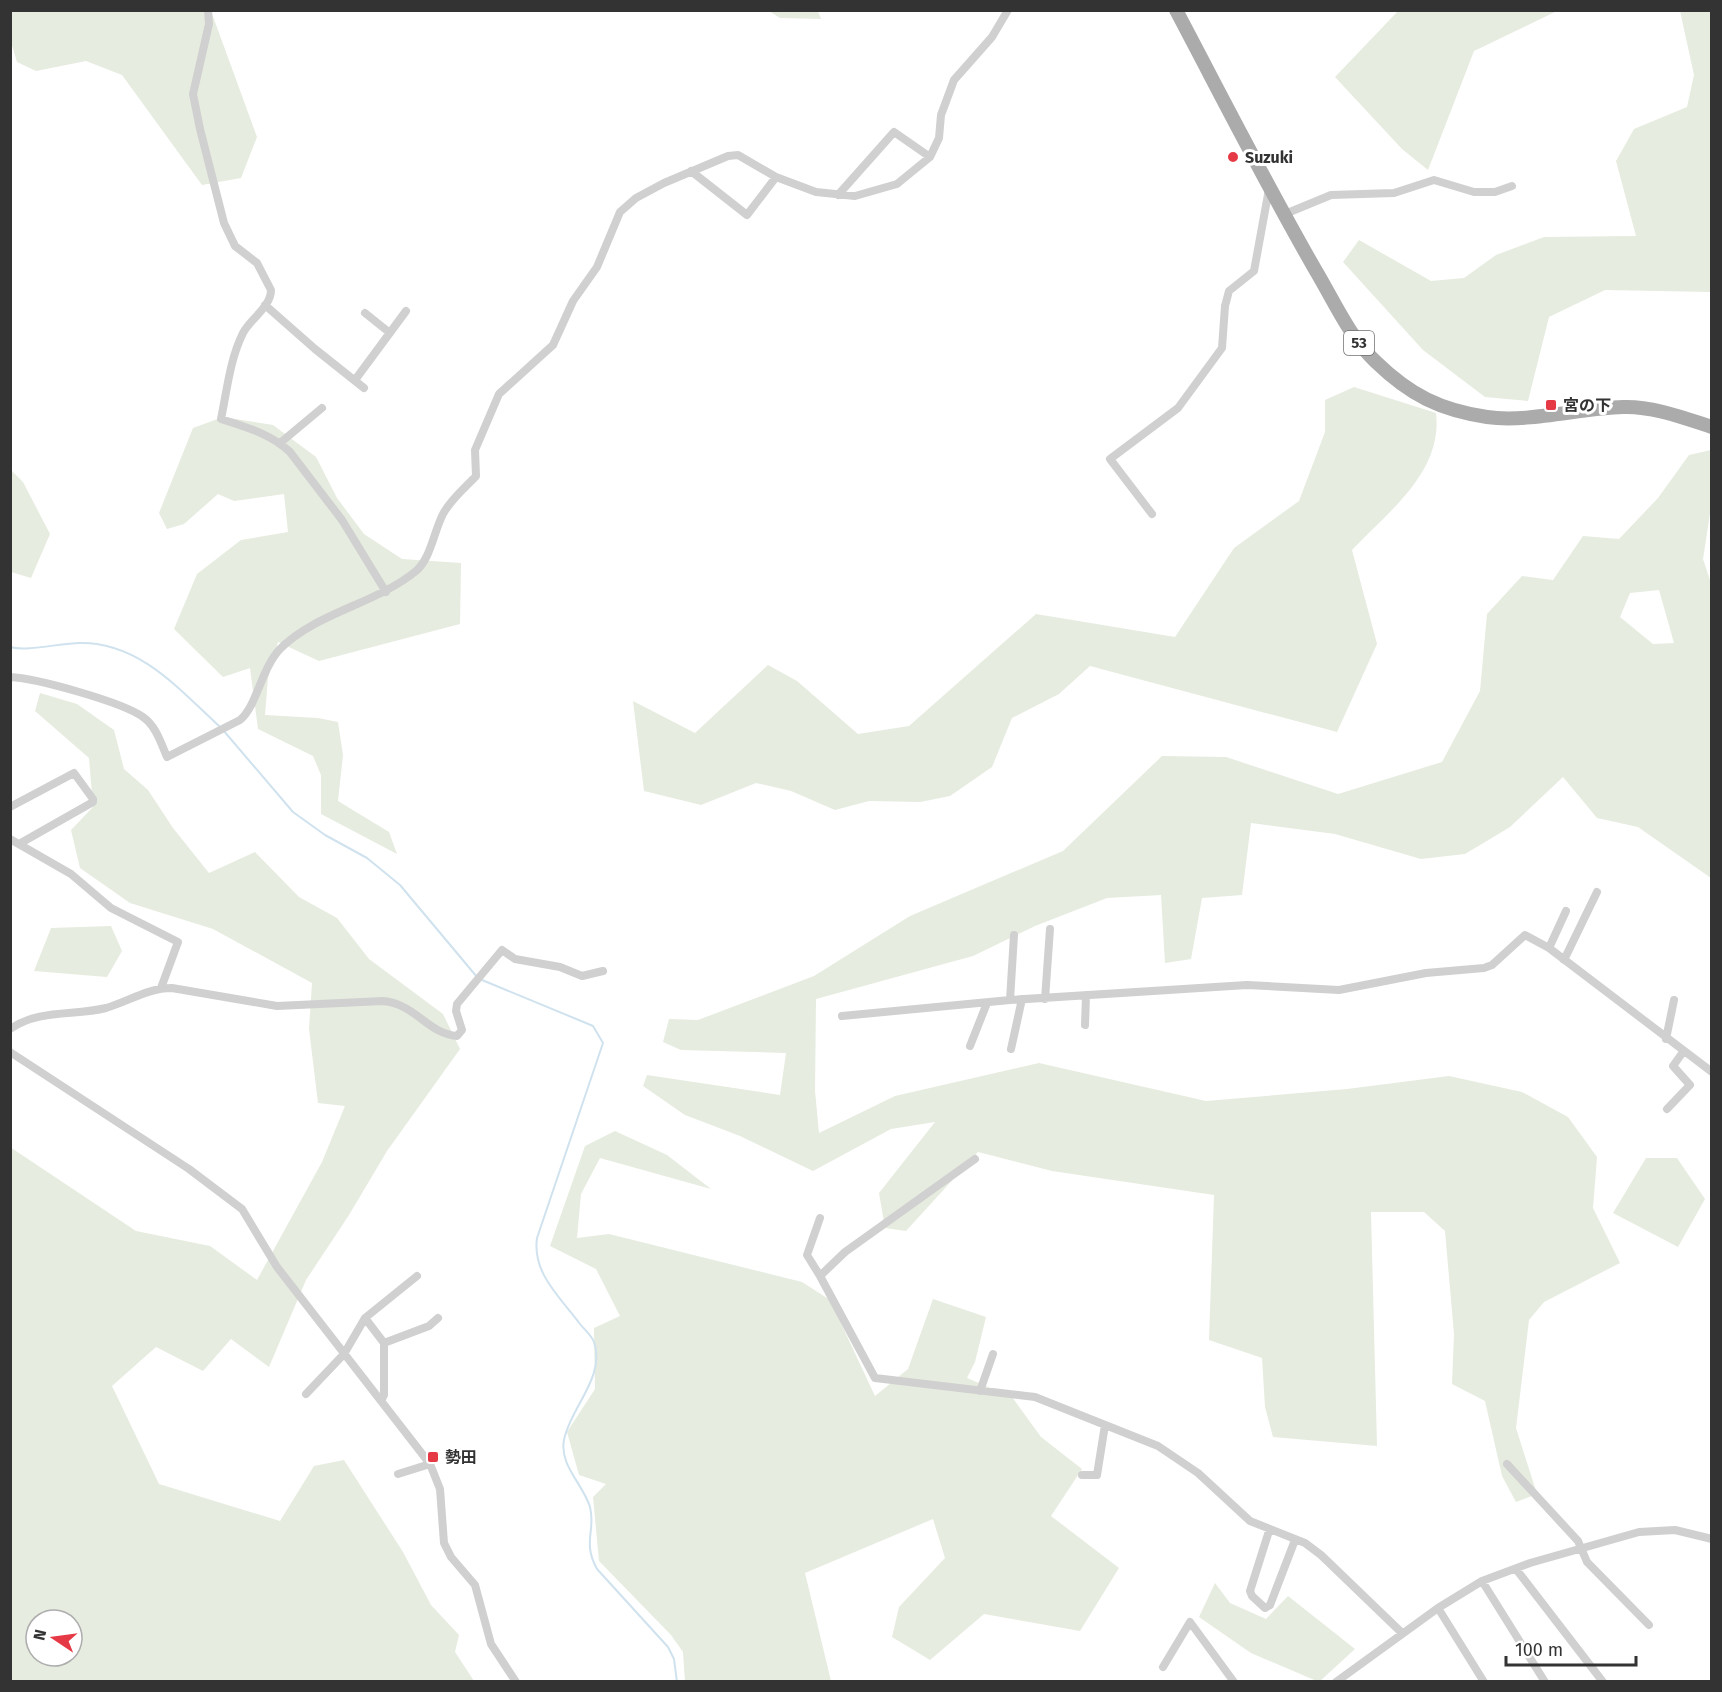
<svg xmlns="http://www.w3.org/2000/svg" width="1722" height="1692" font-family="'Fira Sans','Noto Sans JP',sans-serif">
  <rect width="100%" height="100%" fill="#fff"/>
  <path fill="#e6ecdf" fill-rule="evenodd" d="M1399,10L1557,11L1474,51L1428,170L1402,149L1335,77Z
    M10,11H211L257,137L241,178L202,185L122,75L86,61L36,71L17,62L11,42Z
    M769,11H818L821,19L780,18Z
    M1680,11H1711V292L1605,290L1549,317L1528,401L1485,397L1423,350L1343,262L1359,240L1431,281L1464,278L1496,255L1544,237L1636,236L1616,161L1634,129L1687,107L1694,75Z
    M1354,387L1436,413C1443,472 1389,511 1352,550L1377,644L1337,732L1090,666L1059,694L1012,718L992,767L950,796L920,802L869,801L835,810L791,791L756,783L701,805L644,791L633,701L695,733L768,665L797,681L858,734L909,726L1036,614L1175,637L1234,548L1299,501L1325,432V400Z
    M223,417L273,425L316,457L337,498L364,534L402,559L461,563L460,624L319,661L278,642L268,678L265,715L318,718L338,722L343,755L338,801L389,832L397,854L321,814V775L313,756L258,729L250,668L223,677L174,629L197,574L241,540L288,532L284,494L234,501L218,494L184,524L167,529L159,513L193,428Z
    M1711,450V507L1703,559L1712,586L1711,878L1638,827L1597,818L1563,777L1510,827L1465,854L1421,859L1335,834L1251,823L1242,895L1202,898L1191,959L1165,963L1161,895L1107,898L1035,926L973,956L816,999L815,1091L819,1133L895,1096L1039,1063L1206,1101L1347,1089L1449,1076L1522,1092L1568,1117L1597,1157L1593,1208L1620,1263L1544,1302L1529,1320L1516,1428L1537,1494L1516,1502L1502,1476L1485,1401L1452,1384L1454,1334L1445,1231L1424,1212H1371L1377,1446L1273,1437L1265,1407L1262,1358L1209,1340L1214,1195L1052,1171L978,1152L906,1231L885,1228L879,1193L935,1122L891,1129L813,1171L740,1136L685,1115L643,1086L647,1075L780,1095L786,1053L681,1050L663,1042L669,1019L698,1020L814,976L910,916L1063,851L1162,756L1226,757L1338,794L1442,762L1480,691L1487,614L1522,576L1553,580L1583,536L1619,539L1658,498L1689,455ZM1659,590L1674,643L1653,644L1620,617L1630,593Z
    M10,469L23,482L50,534L31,578L11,572Z
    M40,693L77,704L114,730L124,769L148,790L173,828L209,873L255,852L299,897L337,918L369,959L443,1014L460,1049L387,1151L349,1215L306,1280L269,1367L231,1339L203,1371L156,1347L112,1386L159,1484L280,1521L314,1466L344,1460L403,1552L431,1605L459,1635L455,1652L474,1681H11L10,1147L136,1231L210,1246L257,1280L322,1162L345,1106L318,1103L309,1029L312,983L213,929L130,903L80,868L71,830L93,807L89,758L35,711ZM36,1620H72V1656H36Z
    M111,926L122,951L107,977L34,971L51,928Z
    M615,1131L667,1155L711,1189L600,1158L581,1194L577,1238L609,1234L802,1282L830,1300L875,1396L908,1369L933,1299L986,1317L975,1362L967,1378L1012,1397L1041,1437L1082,1469L1051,1516L1119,1568L1080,1631L984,1614L930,1660L892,1637L899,1607L945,1558L933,1519L805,1573L831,1681H685L683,1652L671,1635L599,1561L593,1497L606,1484L579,1475L567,1432L595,1389L594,1328L620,1316L596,1269L550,1246L585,1146Z
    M1646,1158H1677L1705,1199L1678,1247L1613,1213Z
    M1215,1583L1230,1603L1266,1619L1288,1596L1355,1649L1319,1682L1251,1653L1199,1617Z"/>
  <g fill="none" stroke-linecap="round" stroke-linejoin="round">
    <path stroke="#cfe2ee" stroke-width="2" d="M10,647C27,652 60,643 80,643C139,642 179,689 219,726
      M223,730L293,812L325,835L367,858L400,885L477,977
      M482,980L586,1023L593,1026L603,1043L537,1238C532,1273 560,1297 580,1324C584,1329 592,1336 594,1342C606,1377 570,1408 564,1440C559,1465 583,1484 590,1507C596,1530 582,1542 597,1569L668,1647L674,1659L677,1682"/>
    <path stroke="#d0d0d0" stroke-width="8" d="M208,10L209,24L193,94L200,129L224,223L235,246L257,263L271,290C271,307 250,319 243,333C230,359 227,390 221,419C246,427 271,434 290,452L342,520L386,592
      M691,171L747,215L776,177
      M838,195L894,132L930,157
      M1285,214L1331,195L1394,193L1434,180L1474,192H1495L1512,186
      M265,305L315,349L364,388
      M365,313L390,333
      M355,380L406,311
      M280,443L322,408
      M1152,514L1110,459L1178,408L1222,348L1225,306L1229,291L1254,271L1269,189
      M10,677C36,678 122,702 143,717C156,726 161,743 167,757L240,720C257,706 261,669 280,649C315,613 376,604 416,571C431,558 434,531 443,514C451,499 465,488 476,476L475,450L499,394L553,345L573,301L597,267L620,212L636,198L664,183L728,156L738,155L776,177L816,192L855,196L897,184L930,157L939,138L941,115L954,80L992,37L1008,10
      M10,807L74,773L93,799V802L19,844
      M10,839L71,874L111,908L178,942L161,988
      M1549,948L1566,911
      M1564,960L1597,892
      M1045,999L1050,929
      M1010,1000L1014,935
      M842,1016L1010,1000L1247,985L1339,990L1426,973L1484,968L1492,965L1525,935L1549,948L1712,1072
      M1085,1025L1086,995
      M10,1029C39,1009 74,1016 106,1008C129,1001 148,988 172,988L277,1006L383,1001C416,1004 428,1034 457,1036L462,1030L456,1011L457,1004L502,950L515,959L560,967L582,976L603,971
      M1666,1039L1674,1000
      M970,1046L987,1003
      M1011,1049L1022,999
      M10,1052L189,1169L242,1209L277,1267L430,1464L440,1489L444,1543L451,1557L475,1585L491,1644L516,1682
      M1667,1109L1690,1085L1673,1066L1683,1052
      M820,1218L807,1255L820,1276L845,1252L975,1159
      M820,1276L875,1378L1035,1397L1158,1446L1198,1473L1250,1521L1305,1543L1321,1555L1402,1633
      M365,1318L384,1343V1395L381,1401
      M384,1343L429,1326L438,1318
      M980,1391L993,1354
      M306,1394L344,1354L365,1318L417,1276
      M1507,1464L1578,1541L1587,1562L1649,1625
      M398,1474L430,1464
      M1082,1475H1097L1105,1425
      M1269,1531L1250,1591L1252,1596L1265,1608L1270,1605L1295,1540
      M1516,1569L1603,1682
      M1482,1581L1545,1682
      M1438,1608L1484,1682
      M1163,1667L1190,1622L1234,1682
      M1336,1682L1438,1608L1482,1581L1530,1563L1639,1532L1675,1530L1712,1539"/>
    <path stroke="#ababab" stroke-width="14" d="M1176,10C1222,97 1267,186 1316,271C1334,301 1350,338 1376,362C1410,395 1440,410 1487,417C1527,423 1581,408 1623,407C1653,406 1684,418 1712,427"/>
  </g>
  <g fill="#e63946" stroke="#fff" stroke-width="2">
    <circle cx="1233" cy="157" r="6"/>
    <rect x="1545" y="399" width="12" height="12" rx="3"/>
    <rect x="427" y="1451" width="12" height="12" rx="3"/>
  </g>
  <g text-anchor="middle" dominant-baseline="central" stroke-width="6" stroke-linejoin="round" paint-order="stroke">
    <rect fill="#fff" stroke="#707070" stroke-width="1.5" x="1344" y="331" width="30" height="24" rx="4.5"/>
    <g font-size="15" font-weight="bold" fill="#333">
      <text x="1359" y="343">53</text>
    </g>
    <g font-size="16" font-weight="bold" fill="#333" stroke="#fff" text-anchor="start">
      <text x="1245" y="157">Suzuki</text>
      <text x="1563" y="405">宮の下</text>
      <text x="445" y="1457">勢田</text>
    </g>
  </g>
  <rect width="1722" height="1692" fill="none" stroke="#333333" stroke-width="24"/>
  <g transform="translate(54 1638) rotate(283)"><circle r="28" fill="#ffffff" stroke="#adadad" stroke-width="1.5"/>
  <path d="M0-4.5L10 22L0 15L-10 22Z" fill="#e63946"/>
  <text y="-9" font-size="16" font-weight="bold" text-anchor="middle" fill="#333333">N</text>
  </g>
  <path d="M1506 1656v9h130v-9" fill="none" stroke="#333333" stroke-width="3"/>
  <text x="1515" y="1656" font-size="18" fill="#333333" stroke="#ffffff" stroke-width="4.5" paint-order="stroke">100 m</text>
</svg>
